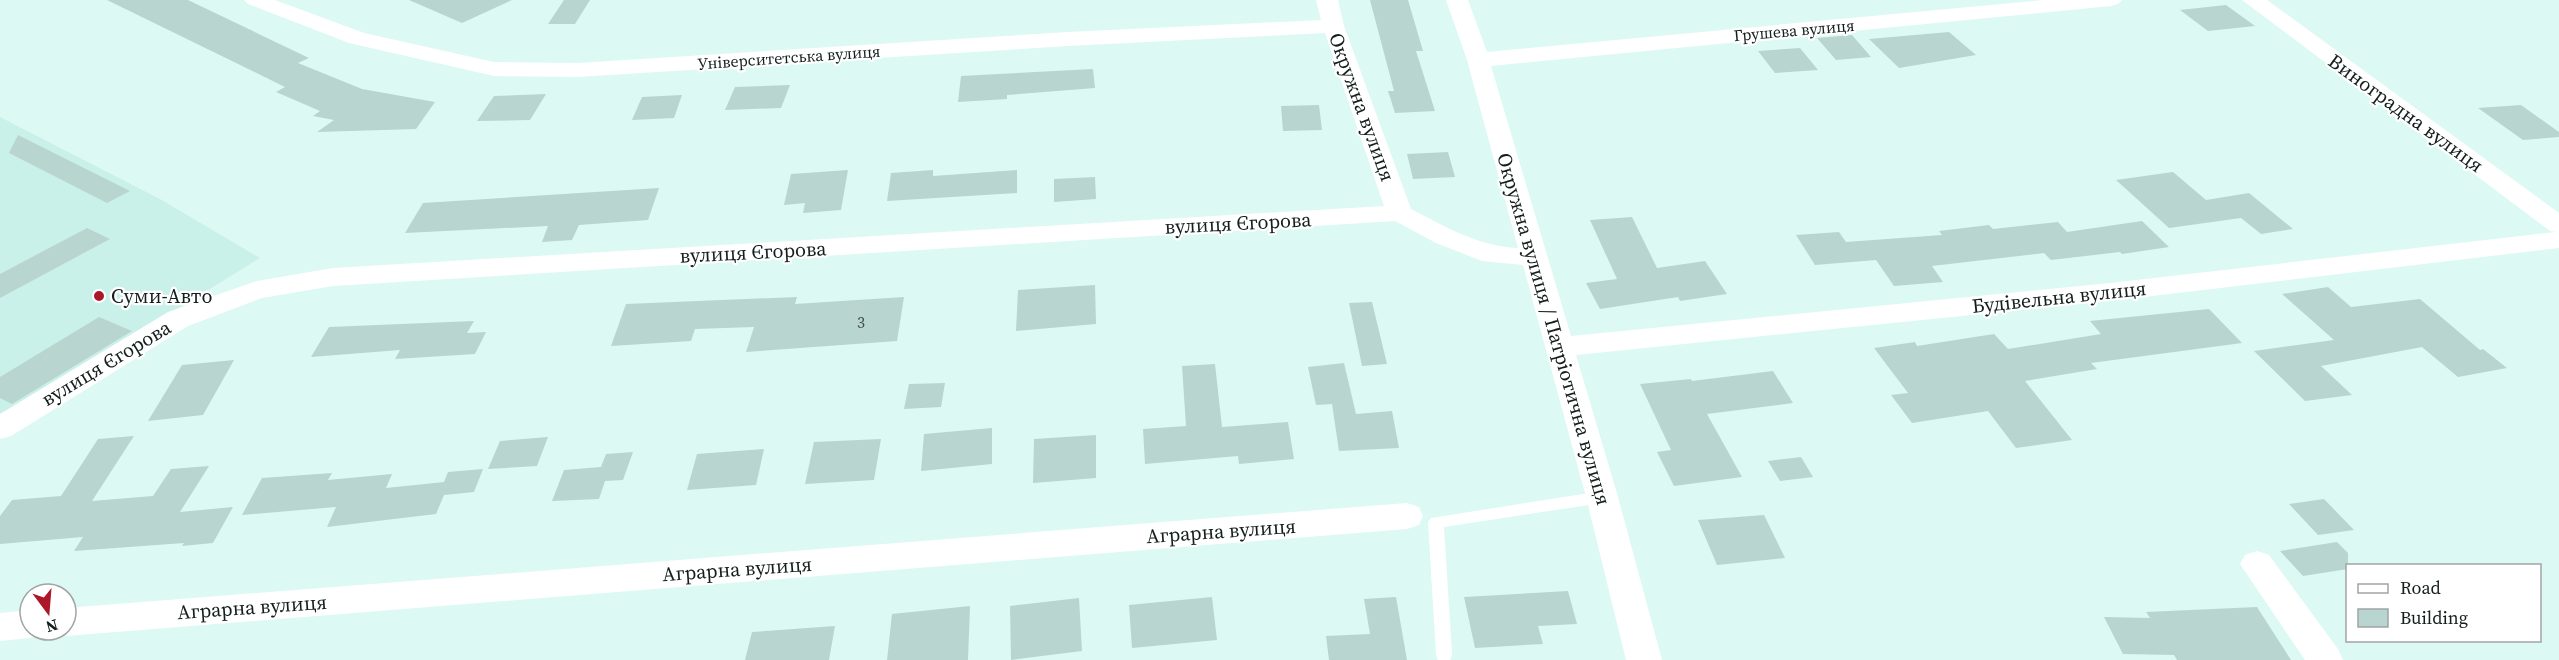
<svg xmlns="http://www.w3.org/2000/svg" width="2559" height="660" font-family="'Source Serif 4',serif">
  <rect width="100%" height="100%" fill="#ddf9f4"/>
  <path fill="#caf1e9" d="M0,117L160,199L260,258L0,418Z"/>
  <path fill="#b9d5d0" d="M107,0H188L309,58L298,63L362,89L435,102L416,129L317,132L334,120L313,116L320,111L276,92L285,87Z
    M409,0H512L462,23Z
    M564,0H590L575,24H548Z
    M1370,0H1408L1423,51H1416L1435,111L1395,113L1388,91H1394Z
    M2226,5L2255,26L2208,31L2180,10Z
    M1949,32L1976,55L1899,68L1869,39Z
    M1852,35L1871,57L1836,60L1817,38Z
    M1800,48L1818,70L1775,73L1758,51Z
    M1093,69L1095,88L1007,95V99L958,102L961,76Z
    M790,85L781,108L725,110L735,87Z
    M546,94L530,120L477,121L494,96Z
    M682,95L674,118L632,120L642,97Z
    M1319,105L1322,130L1283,131L1281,106Z
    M2521,105L2559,132V137L2523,140L2478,108Z
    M18,135L130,191L107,203L9,153Z
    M1448,152L1455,177L1413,179L1407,154Z
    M848,170L841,210L803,213L805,203L784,205L791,174Z
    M933,170V176L1017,170V193L887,201L891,173Z
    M2173,172L2206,200L2249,193L2293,229L2261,234L2241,218L2169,228L2116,180Z
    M1095,177L1096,199L1054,202V179Z
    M659,188L648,220L579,225L572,240L542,242L548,226L405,233L423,203Z
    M1632,217L1657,268L1705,261L1727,294L1680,301L1678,297L1600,309L1586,283L1617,279L1590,220Z
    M2142,221L2169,247L2122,254L2120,252L2051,260L2044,253L1932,266L1943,282L1894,286L1876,260L1815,265L1796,235L1839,232L1846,242L1942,235L1939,231L1989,225L1993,229L2058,222L2067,232Z
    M87,228L110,239L0,298V274Z
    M1095,285L1096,324L1016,331L1018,290Z
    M2328,287L2351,307L2420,299L2480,350L2483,349L2507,368L2458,377L2422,347L2321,366L2352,395L2305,401L2254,351L2334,340L2282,294Z
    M797,297L795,304L904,297L897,341L746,352L754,327L695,329L691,341L611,346L626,304Z
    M1372,302L1387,364L1362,366L1349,303Z
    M2209,309L2242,343L2091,363L2097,369L2025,381L2072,440L2016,448L1988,411L1912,423L1891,395L1908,393L1874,348L1915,342L1917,346L1994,334L2008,349L2101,334L2090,321Z
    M99,317L132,331L12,404L0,398V377Z
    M474,321L467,333L486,332L475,354L395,359L400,350L311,357L329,327Z
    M234,360L203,415L148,421L182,365Z
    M1344,363L1356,414L1392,411L1399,448L1339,451L1332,404L1316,405L1308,367Z
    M1215,364L1222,427L1288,422L1294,459L1239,464L1238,456L1145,464L1143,429L1186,426L1182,366Z
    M1773,371L1793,403L1707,414L1742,477L1674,486L1657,452L1671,450L1640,384L1691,379L1692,381Z
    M945,383L941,407L904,409L909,384Z
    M992,428V464L921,471L924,434Z
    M1096,435V478L1033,483L1034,439Z
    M134,436L92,501L153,496L171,469L209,466L180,512L233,507L213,543L182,546L184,543L74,551L83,537L0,544V516L12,500L61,496L98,439Z
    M548,437L537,466L488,469L500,441Z
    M881,439L874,480L805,484L814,442Z
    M764,449L756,485L687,490L697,454Z
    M633,452L623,480L605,481L599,499L552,501L564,470L601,467L606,454Z
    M1801,457L1813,477L1780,481L1768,461Z
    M483,469L474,492L444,495L436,514L327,527L336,507L242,515L262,478L332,473L328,480L392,474L386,488L444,482L448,472Z
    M2324,499L2354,530L2318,535L2289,504Z
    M1764,515L1785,558L1717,565L1698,520Z
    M2337,542L2348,553V569L2303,576L2280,551Z
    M1568,591L1577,624L1538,626L1543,644L1475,648L1464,597Z
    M1212,597L1217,640L1132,648L1129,605Z
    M1396,597L1407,660H1329L1326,636L1370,634L1364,599Z
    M1079,598L1082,651L1011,660L1010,606Z
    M970,606L968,660H887L892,614Z
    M2257,607L2291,660H2177L2174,655L2123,654L2104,617L2150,618L2146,612Z
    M835,626L829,660H745L752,632Z"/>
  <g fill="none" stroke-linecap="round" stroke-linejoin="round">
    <path fill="#fff" fill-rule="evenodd" d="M1602,491L1607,493L1610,497L1607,501L1602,503L1444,527L1452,655L1450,660H1438L1436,655L1428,522L1431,518Z"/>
    <path fill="#fff" fill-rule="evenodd" d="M244,0H275L364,33L494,62L578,63L1068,32L1321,20L1316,0H1338L1344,26L1411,209C1446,227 1477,246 1518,248L1467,60L1446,0H1468L1487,52L2044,0H2122L2118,4L2111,6L1491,66L1571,336L2110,283L2556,232L2550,231L2242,0H2267L2559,213V248L2110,301L1576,355L1618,497L1662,660H1626L1586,497L1523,265L1482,261L1436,243L1395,221L333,286L262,298L188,326L11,436L0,439V414L168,312L257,281L333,268L1384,206L1325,33L1068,46L578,77L494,76L349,43L248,4Z
      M1407,503L1419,507L1423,516L1419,525L1407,529L66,636L53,630H66V608Z
      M2257,551L2269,555L2338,649L2343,660H2305L2240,564L2245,555Z
      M30,610V630H45L42,634L30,638L0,641V613Z"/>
  </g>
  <circle fill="#ac182a" stroke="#fff" stroke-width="2" cx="99" cy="296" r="6"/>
  <g text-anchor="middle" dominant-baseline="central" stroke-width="4.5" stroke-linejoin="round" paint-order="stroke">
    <g font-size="16" fill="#141f1d" stroke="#fff">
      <text transform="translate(1794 30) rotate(-5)">Грушева вулиця</text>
      <text transform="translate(789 57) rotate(-4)">Університетська вулиця</text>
    </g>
    <g font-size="16" fill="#3d4c4a">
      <text x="861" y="322">3</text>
    </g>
    <g font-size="20" fill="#141f1d" stroke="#fff">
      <text transform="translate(1362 107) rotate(70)">Окружна вулиця</text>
      <text transform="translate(2406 113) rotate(36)">Виноградна вулиця</text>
      <text transform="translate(1238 223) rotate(-3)">вулиця Єгорова</text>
      <text transform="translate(753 252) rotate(-3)">вулиця Єгорова</text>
      <text transform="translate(2059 297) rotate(-6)">Будівельна вулиця</text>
      <text transform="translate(1554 329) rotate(74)">Окружна вулиця / Патріотична вулиця</text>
      <text transform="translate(106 363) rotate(-31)">вулиця Єгорова</text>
      <text transform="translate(1221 531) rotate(-4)">Аграрна вулиця</text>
      <text transform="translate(737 569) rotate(-4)">Аграрна вулиця</text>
      <text transform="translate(252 607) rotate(-4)">Аграрна вулиця</text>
    </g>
    <g font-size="20" fill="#141f1d" stroke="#fff" text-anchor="start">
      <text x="111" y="296">Суми-Авто</text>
    </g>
  </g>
  <rect x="2346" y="564" width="195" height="78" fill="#ffffff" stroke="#a1a5a5" stroke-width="1.5"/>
  <rect x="2358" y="584" width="30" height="9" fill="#ffffff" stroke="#a1a5a5" stroke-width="1.5"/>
  <text x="2400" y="594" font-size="18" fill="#141f1d">Road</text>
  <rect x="2358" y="609" width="30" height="18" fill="#b9d5d0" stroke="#a1a5a5" stroke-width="1.5"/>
  <text x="2400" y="624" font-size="18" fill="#141f1d">Building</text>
  <g transform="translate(48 612) rotate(164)"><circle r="28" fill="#ffffff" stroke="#a1a5a5" stroke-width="1.5"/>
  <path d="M0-4.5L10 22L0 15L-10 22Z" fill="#ac182a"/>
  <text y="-9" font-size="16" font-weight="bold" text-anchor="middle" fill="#141f1d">N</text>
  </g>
</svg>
